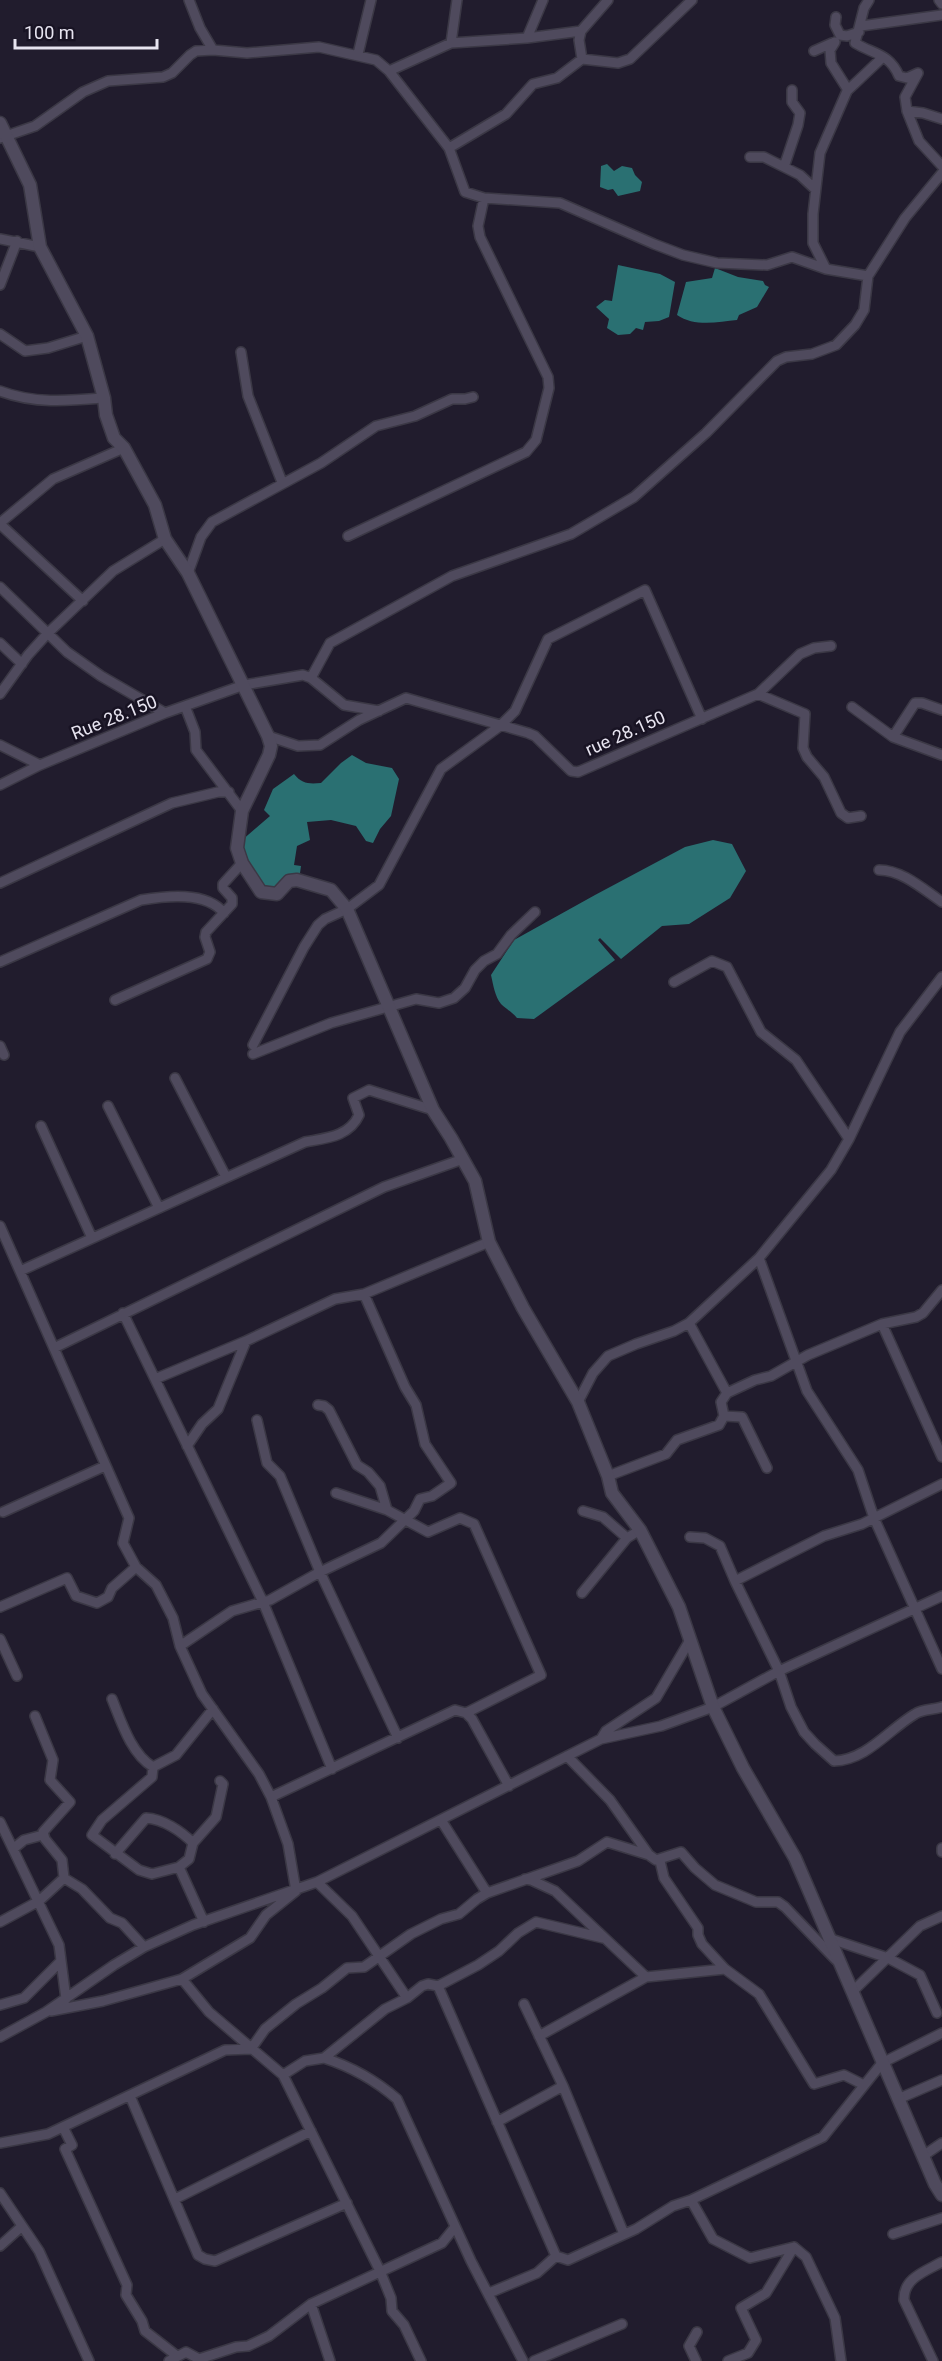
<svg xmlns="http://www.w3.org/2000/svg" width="942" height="2361" font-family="Roboto,sans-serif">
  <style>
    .water { fill: #2a7072 }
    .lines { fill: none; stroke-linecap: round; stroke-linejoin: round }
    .minor-casing { stroke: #3b3845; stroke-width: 12 }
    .tertiary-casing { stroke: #3b3845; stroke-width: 15 }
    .minor { stroke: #4f4a5d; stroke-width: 9 }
    .tertiary { stroke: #4f4a5d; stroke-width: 12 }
    .labels { text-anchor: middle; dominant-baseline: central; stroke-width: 5; stroke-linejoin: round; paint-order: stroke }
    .street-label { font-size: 18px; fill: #e7e4f0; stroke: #181323 }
  </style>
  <rect width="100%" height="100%" fill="#211c2d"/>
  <path class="water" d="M607 164 614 171 622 166 632 168 635 175 642 182 640 191 618 196 613 189 608 190 600 187 601 166Z
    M618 265 660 274 675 282 669 317 659 321 645 322 643 330 636 328 630 334 618 335 607 328 609 319 596 307 605 300 612 301Z
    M715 268 738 277 763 281 765 285 769 287 757 307 739 315 737 320C718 322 694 327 677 315L686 282 712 278Z
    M352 755 366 763 392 768 399 779 391 816 380 829 373 843 366 841 356 826 331 820 307 822 310 840 297 846 294 865 301 866 300 873 283 879 277 887 258 885 241 841 270 816 264 810 273 789 294 774C302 784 309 784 321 783L341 763Z
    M713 840 732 844 746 871 730 898 689 924 662 926 621 959 600 938 598 940 615 960 534 1019 517 1018C512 1012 506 1009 501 1004 495 997 493 984 491 975L514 940 595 895 685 847Z"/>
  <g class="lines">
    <g class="minor-casing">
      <path id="minor" d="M189 0 200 28 213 50
        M869 0 864 8 855 43C873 54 889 53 899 76L907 78 918 73 905 97 907 111 923 113 942 119
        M939 0 942 4
        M836 17 835 25 840 35 847 36 859 32
        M861 26 942 15
        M527 38 543 0
        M835 42 830 50 831 63 848 90
        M451 43 457 0
        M814 51 832 43
        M358 54 371 0
        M582 59 618 63 630 59 692 0
        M389 71 451 43 527 38 581 31
        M792 90V102L800 113 798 125 784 167 800 175 815 189
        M907 111 919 141 942 166
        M0 138 35 126 83 92 108 81 163 77 172 73 190 55 196 51 213 50 247 53 319 47 376 60 389 71 449 148 465 192 484 198 560 203 654 244 683 255 717 263 767 265 792 257 826 269 868 276
        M449 148 506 114 533 84 557 78 582 59 579 40 581 31 608 0
        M750 157H764L784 167
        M0 239 40 247
        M826 269 813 243V214L820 153 847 91 883 57
        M0 285 17 241
        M0 334 25 351 48 348 87 336
        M241 352 248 396 282 482
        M0 391C34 404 68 401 104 398
        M0 523 53 479 124 448
        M0 524 83 601
        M348 536 526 452 536 440 549 388 548 377 480 237 478 226 484 198
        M188 573 201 537 212 522 321 463 376 426 415 416 452 399H465L473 397
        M0 587 67 652 101 676 165 713
        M0 643 22 664
        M311 678 330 643 452 576 571 534 634 497 706 433 777 361 786 357 812 354 836 345 855 325 864 310 868 276 905 218 942 173
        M0 694 28 655 47 634 113 571 165 539
        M758 694 805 714 803 748 807 757 824 777 841 813 848 818 861 816
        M185 706 195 732 196 750 242 811
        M852 707 893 737 942 755
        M268 736 298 746 320 745 359 720 406 698 528 733 535 736 571 771 578 772 758 694 800 654 814 648 831 646
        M893 737 915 703H922L942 710
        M0 745 40 765
        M0 785 40 765 165 713 244 685 303 675 311 678 344 705 379 711
        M879 870C902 870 923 889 942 902
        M0 883 172 803 218 792H229
        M0 962 141 900C166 896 206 891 224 913
        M674 982 712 961 727 967 761 1032 796 1060 849 1139
        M115 1000 207 959 210 952 205 937 206 932 232 904V898L223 888V884L242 863
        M253 1045 304 947 318 925 325 919 347 909 379 885 441 769 500 726 515 711 548 639 645 590 702 719
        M0 1046 4 1055
        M253 1054 331 1023 416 999 439 1003 454 998 465 988 475 970 484 961 497 954 511 935 535 912
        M175 1078 226 1177
        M108 1106 159 1208
        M41 1126 92 1238
        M0 1226 129 1518 123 1543 136 1567 156 1585 173 1618 180 1646 202 1694 259 1774 271 1797 288 1844 296 1891 266 1915 250 1938 182 1979 103 2001 51 2011
        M759 1258 807 1391 858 1470 874 1518 942 1669
        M20 1271 305 1142C326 1138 349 1137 359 1115L353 1098 369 1090 433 1110
        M123 1313 263 1602 332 1769
        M689 1323 727 1393
        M882 1324 942 1457
        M54 1348 384 1187 463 1159
        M155 1379 246 1341 335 1299 364 1294 489 1242
        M578 1402 593 1373 608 1356 636 1344 674 1331 689 1323 759 1258 831 1170 849 1139 900 1032 942 977
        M318 1405 324 1406 329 1410 357 1465 368 1472 380 1486 387 1510 428 1532 460 1518 474 1524 541 1675 466 1713
        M724 1416 742 1417 767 1468
        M257 1420 267 1463 280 1476 320 1572 398 1738
        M187 1446 202 1424 218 1409 246 1341
        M608 1476 666 1454 677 1440 719 1425 724 1416 721 1402 727 1393 755 1380 771 1376 808 1355 882 1324 916 1317 923 1313 942 1290
        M336 1493 387 1510
        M583 1511 603 1517 627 1538
        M3 1512 105 1466
        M690 1537 705 1538 720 1546 735 1581 779 1671 791 1707 804 1732 815 1744 834 1761C867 1760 888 1730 915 1714 923 1709 933 1710 942 1707
        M735 1581 824 1536 862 1524 942 1484
        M582 1593 627 1538 640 1530
        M0 1607 67 1578 76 1596 97 1603 108 1597 112 1588 136 1567
        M0 1639 17 1676
        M180 1646 232 1611 270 1600 320 1572 381 1543 414 1511 420 1499 432 1496 451 1483 425 1444 416 1405 405 1387 364 1294
        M112 1699C121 1721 131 1754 153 1767L176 1755 213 1709
        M601 1739 606 1731 656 1698 690 1640
        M567 1756 610 1800 649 1855 656 1860 681 1852 695 1868 715 1885 756 1902H778L785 1907 836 1960
        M153 1767 152 1777 102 1820 92 1835 139 1870 152 1874 179 1867 204 1922
        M271 1797 455 1710 466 1713 472 1719 509 1786
        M441 1820 487 1893
        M0 1822 13 1849 24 1840 43 1835
        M193 1843 216 1817 223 1784 220 1781
        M942 1848V1852
        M13 1849 59 1945 66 1999
        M115 1854 146 1818C163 1819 181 1831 193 1843L189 1859 179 1867
        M660 1861 664 1878 698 1928V1935L702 1944 725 1969 759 1994 814 2084 844 2075 864 2085
        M64 1878 82 1889 110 1918 122 1923 144 1947
        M525 1879 531 1880 555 1891 646 1977 725 1969
        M317 1882 352 1916 407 1998
        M0 1922 39 1901 64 1878 62 1860 45 1839 43 1832 70 1802 50 1780 53 1760 35 1716
        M828 1938 888 1958 920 1975 937 2013
        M182 1979 209 2012 283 2075 380 2271 391 2298 392 2311 404 2325 421 2361
        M438 1986 556 2256 568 2260 636 2229 673 2206 691 2200 823 2137 882 2063 942 2033
        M852 1992 920 1926 942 1916
        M524 2004 563 2086 624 2234
        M0 2005 24 1998 61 1961
        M539 2036 646 1977
        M0 2037 46 2012 114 1965 144 1947 193 1925 317 1882 601 1739 661 1726 713 1707 779 1671 942 1596
        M324 2058C352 2067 374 2079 397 2099L471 2261 523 2361
        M283 2075 305 2061 324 2058 385 2009 407 1998 422 1986 428 1984 438 1986 478 1965 499 1951 518 1933 536 1922 603 1938
        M130 2096 198 2255 205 2259 215 2261 347 2203
        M898 2099 942 2080
        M497 2122 563 2086
        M63 2127 72 2145 65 2149 127 2285 126 2295 142 2321 145 2331 177 2356
        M0 2143 48 2134 225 2050 251 2049 265 2029 296 2004 322 1988 347 1968 364 1967 411 1934 441 1919 459 1914 477 1899 487 1893 578 1861 607 1842 649 1855
        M923 2156 942 2143
        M0 2193 39 2251 89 2361
        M175 2199 311 2131
        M691 2200 713 2239 750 2258 794 2247 806 2257 835 2318 841 2361
        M893 2234 942 2218
        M0 2246 21 2227
        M489 2293 537 2273 556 2256
        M311 2304 330 2361
        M169 2361 186 2352 199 2359 236 2347 248 2346 269 2336 311 2304 442 2243 455 2227
        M534 2361 622 2324
        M696 2361 689 2346 697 2332
        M728 2361 748 2353 756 2340 741 2308 766 2293 794 2247
        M933 2361 904 2300C903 2278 926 2271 942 2262"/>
    </g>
    <g class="tertiary-casing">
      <path id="tertiary" d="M0 123 30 185 40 247 87 336 104 398 106 415 114 438 124 448 155 505 165 539 188 573 268 736 271 746 269 755 242 811 237 848 242 863 261 892 277 894 289 881 297 880 331 890 347 909 433 1110 451 1138 475 1181 489 1242 523 1308 578 1402 608 1476 612 1493 640 1530 679 1607 713 1707 743 1768 795 1858 935 2184 942 2195"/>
    </g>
    <use href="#minor" class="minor"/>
    <use href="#tertiary" class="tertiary"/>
  </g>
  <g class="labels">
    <g class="street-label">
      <text transform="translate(114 717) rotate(-22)">Rue 28.150</text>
      <text transform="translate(625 733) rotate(-24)">rue 28.150</text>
    </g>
  </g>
  <path d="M15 39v9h142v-9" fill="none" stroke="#e7e4f0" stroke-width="3"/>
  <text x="24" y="39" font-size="18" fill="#e7e4f0" stroke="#181323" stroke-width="4.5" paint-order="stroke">100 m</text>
</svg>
